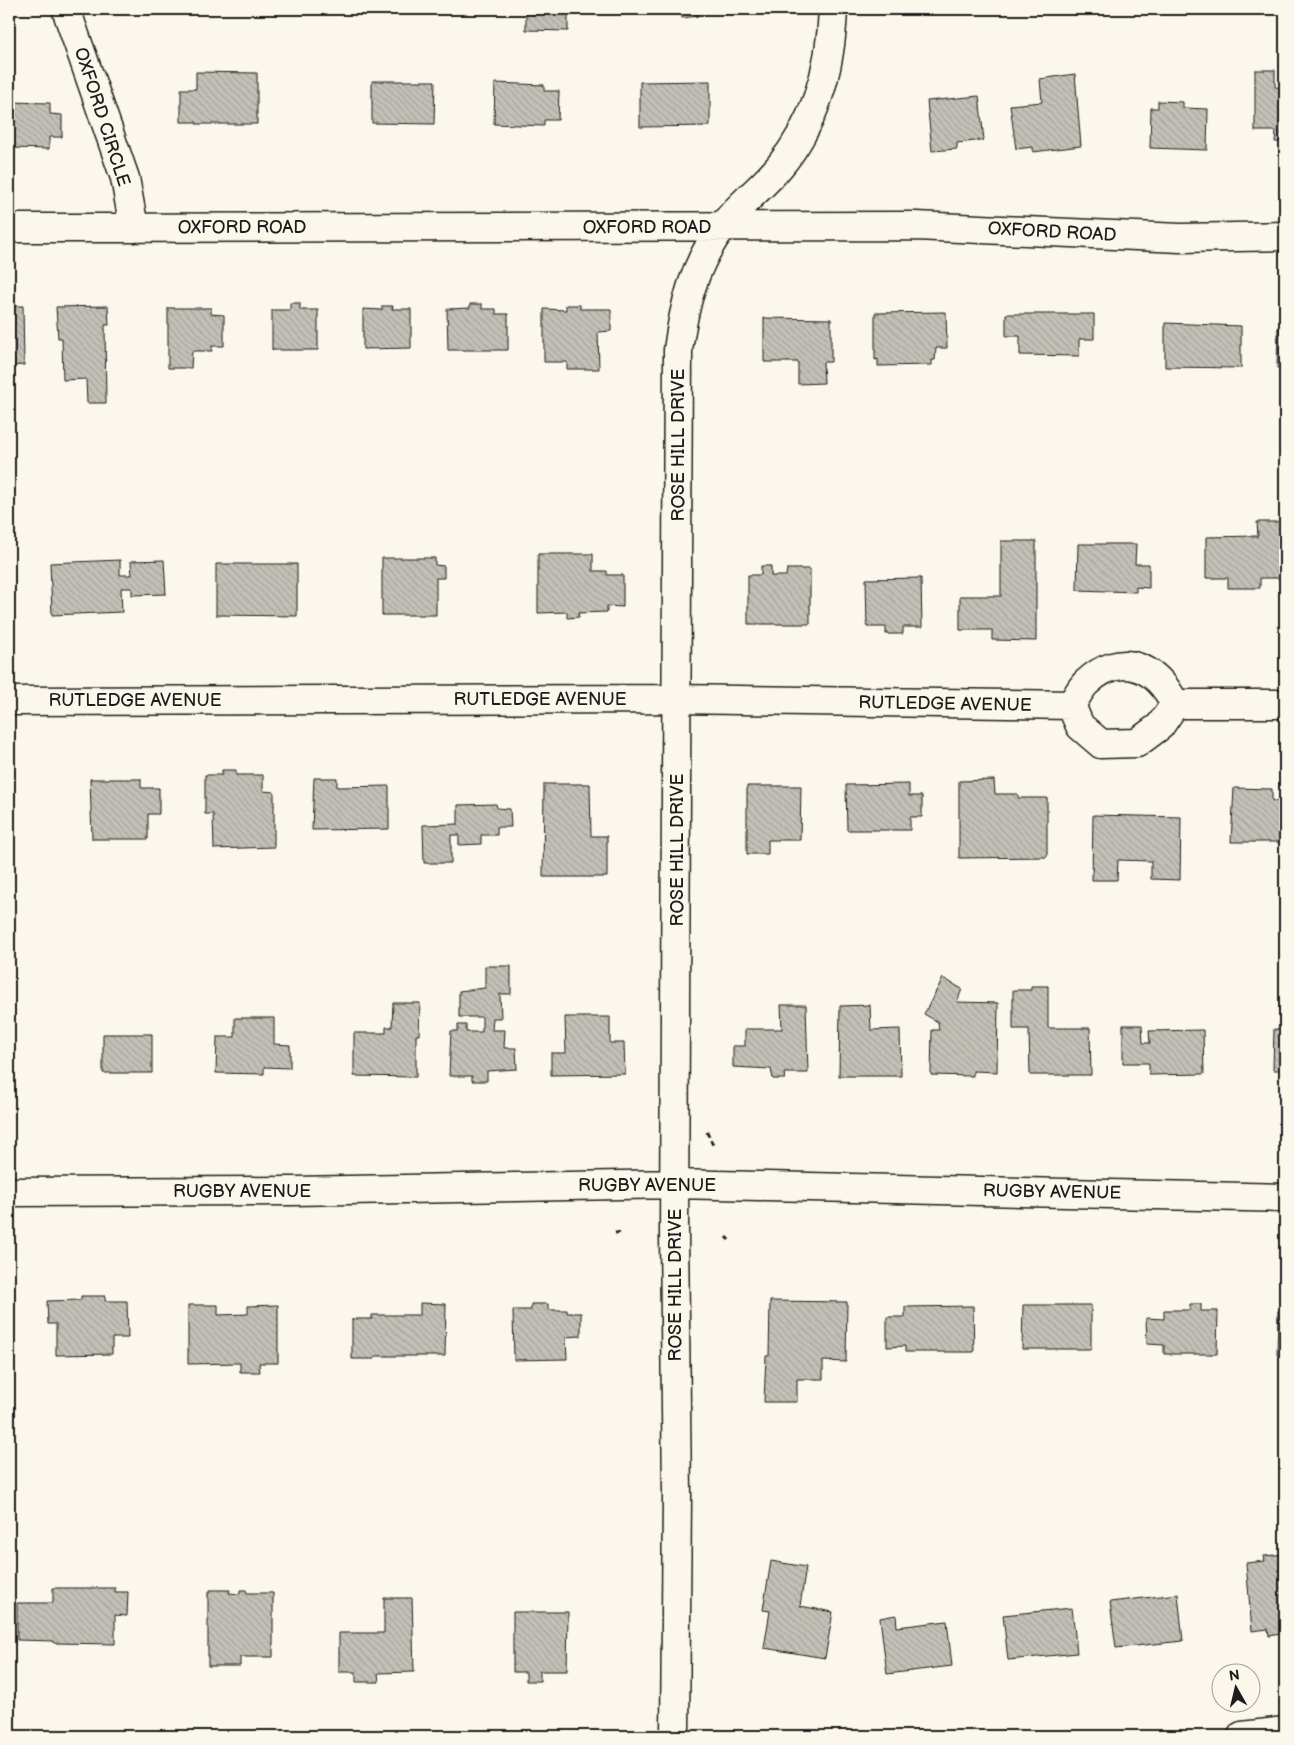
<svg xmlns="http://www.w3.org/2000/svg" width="1294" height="1745" font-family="'Balsamiq Sans',sans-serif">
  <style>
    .building { fill: url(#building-back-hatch); stroke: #1c1c1c }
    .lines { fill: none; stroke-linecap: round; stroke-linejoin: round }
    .minor-casing { stroke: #1c1c1c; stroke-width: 31 }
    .path { stroke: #1c1c1c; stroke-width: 3; stroke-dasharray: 5 4; stroke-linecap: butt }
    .minor { stroke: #fbf7ec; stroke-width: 28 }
    .labels { text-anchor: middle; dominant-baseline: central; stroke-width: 5; stroke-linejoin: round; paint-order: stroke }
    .street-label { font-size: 18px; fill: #1c1c1c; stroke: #fbf7ec }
  </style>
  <defs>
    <pattern id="building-back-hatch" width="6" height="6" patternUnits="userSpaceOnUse" patternTransform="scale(1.25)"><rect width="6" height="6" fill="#c3c0b8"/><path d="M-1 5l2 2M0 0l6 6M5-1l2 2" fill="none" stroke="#a7a49e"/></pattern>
  </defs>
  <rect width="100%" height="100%" fill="#fbf7ec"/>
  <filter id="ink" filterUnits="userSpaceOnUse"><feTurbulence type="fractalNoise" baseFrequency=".02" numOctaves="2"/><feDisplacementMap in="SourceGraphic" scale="10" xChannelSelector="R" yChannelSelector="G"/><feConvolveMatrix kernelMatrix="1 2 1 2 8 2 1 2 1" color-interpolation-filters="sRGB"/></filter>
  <g filter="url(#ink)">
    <path class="building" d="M526 9H568V31L526 30Z
      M681 9H697L698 16 682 18Z
      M1255 70H1275V87L1285 88V142H1275L1276 131H1255Z
      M196 72 257 73V124H196V122H181V89H196Z
      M1075 74 1081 146 1033 152V147L1016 149 1010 105 1042 102 1040 79Z
      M372 81H435L434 124 372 123Z
      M710 81V126L640 127V82Z
      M495 83 544 85V91H559L558 120H544V126L494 124Z
      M979 96 984 140 957 143V149L932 151 927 101Z
      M1158 101 1183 102V108L1208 109 1207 150 1150 148 1151 108H1158Z
      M9 102 50 103V114L62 115V137H49V149L9 148Z
      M290 303H300V310H318V350H272V310H290Z
      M470 304H482V309H496V314H508V350H448L447 309 470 308Z
      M566 305H580V309H611V331L598 332 599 369H567V362H544V309L566 310Z
      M9 306H23L24 365 9 366Z
      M108 306 109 325H105L106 403H87L86 379 63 380 62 338H58L56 307Z
      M382 306H393L392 309H411V348L363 349V309L382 310Z
      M168 308H211V314L224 315V346H212V351H192L191 368H168Z
      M946 312 947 348H936L935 360H932V365L878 366V359L875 360V313Z
      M1006 314H1094V339H1079V356L1020 355V336H1006Z
      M764 318 831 319V362H823L824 383 798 384V362H764Z
      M1165 323 1241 326V368L1165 367Z
      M1278 328H1285V369L1277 368Z
      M1257 522H1281L1282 578H1260V588H1228V578H1206V537L1258 536Z
      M1001 541H1036V641L992 640V630H960V596H1001Z
      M1078 544H1136L1135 564H1149V588L1136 587V592L1077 590Z
      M538 554H593V571H607V575H623V607L607 606V612L578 613 579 617 567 618V612L538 613Z
      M382 558H435V565L444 566V578H436V615H382Z
      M120 560V575H132L131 561 164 560 166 594 132 595V588H121L122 612 52 615 50 563Z
      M216 564H297V616L216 615Z
      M761 566H771V576H786L787 569H810V624H748V575H761Z
      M921 578 922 627H903V634H886V627H867L866 579Z
      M222 770H236V775H263V791L274 792V847L214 849 213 814H205V775H222Z
      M9 777H11L10 825H9Z
      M314 778H337V787L389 786V829L312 830Z
      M90 779H141V788H159V814H148V839H92Z
      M994 780 995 794H1018V798H1047V857L959 858V781Z
      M544 784H590L591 836H607V877H543Z
      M909 784V796H922V817H910V830H847L846 785Z
      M747 786H801L800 840H768V854H747Z
      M1234 788 1272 789V801H1285V842H1231Z
      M496 804 497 808 510 809 511 827H497V835H481V844L459 845V835H451V863H424L423 825 458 824V805Z
      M1093 815 1181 817 1180 880 1151 879V861L1118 860 1117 880H1092Z
      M485 966H511V994H500L501 1018H493L492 1030H505L504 1048H516L517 1069 487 1071V1081H472V1076H449L451 1031H458V1025H466V1032H482V1017H459V991L485 988Z
      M9 974 10 1029H9Z
      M943 978 962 989 957 1002 998 1003 997 1072 973 1071V1076L931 1075 932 1030H939L938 1022 924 1014Z
      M1031 986H1048V1028H1090L1091 1075H1030L1029 1029H1013V990H1031Z
      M393 1003H420L419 1035H416V1077L354 1076V1033H386V1027H392Z
      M781 1005H806L808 1073H784L785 1079H773L771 1069 733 1067V1046H745V1029H782Z
      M870 1005 871 1030 900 1029 901 1076H839L840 1006Z
      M565 1017H610V1043H624L625 1074 551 1075V1053H566Z
      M235 1018H274V1044L290 1045V1068L264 1067V1074L216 1073 217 1037H235Z
      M1123 1025H1142L1143 1043H1150L1149 1031 1203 1030 1204 1074 1149 1075V1063H1123Z
      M1274 1029 1285 1030V1070H1273Z
      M103 1034H152V1073H103Z
      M81 1296H105V1301H127L128 1338H112V1354L56 1355V1324H48L47 1301 81 1300Z
      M770 1301 847 1302 846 1362 823 1361V1379H797V1402H764L766 1356H769Z
      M420 1303 446 1304 445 1356H375V1359H352V1319H372V1315H420Z
      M531 1304H548V1310H567V1313H581V1336L566 1337 567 1359 514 1360 513 1310H531Z
      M1190 1304H1201V1311H1218L1217 1354H1164V1345L1147 1344 1146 1318 1164 1319V1310H1190Z
      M188 1305H218V1315L248 1314V1306L278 1305V1363H259L260 1372H240V1363L188 1364Z
      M1023 1305H1091V1349H1022Z
      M973 1306 974 1352H905V1346L887 1347V1317H905V1307Z
      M1278 1311H1285V1355H1277Z
      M1285 1554V1627H1281V1634L1269 1636 1268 1629 1252 1631 1246 1563 1265 1561 1264 1556Z
      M771 1561 806 1567 800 1606 833 1612 825 1658 764 1648 770 1611 763 1610Z
      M53 1588H115V1592H128L127 1616 115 1615V1644L54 1643V1641L17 1640V1603H53Z
      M210 1590H230L229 1593 240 1594V1590H246L247 1593H273V1657H240V1666H208V1593H210Z
      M1178 1594 1183 1641 1116 1648 1110 1602Z
      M384 1598H412L414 1672 378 1673 379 1682H356V1672H339V1633H384Z
      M1072 1608 1077 1653 1008 1660 1003 1615Z
      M513 1612H568L567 1671H540V1681H526V1672H513Z
      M896 1615 897 1627 947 1621 952 1666 887 1674 880 1618Z"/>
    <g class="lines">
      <g class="minor-casing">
        <path id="minor" d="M66 9 125 178 134 228
          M9 228 916 226 1180 238 1285 236
          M9 701 677 699 1071 705
          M1175 704H1285
          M1071 705 1080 726 1101 744 1137 743 1160 726 1175 704
          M1071 705C1076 698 1080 689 1086 683 1121 650 1156 666 1175 704
          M9 1192 293 1191 675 1184 1285 1198
          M675 1736 677 1495 674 1234 678 350C684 305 694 265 722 227 738 205 762 188 779 167 817 122 831 66 833 9
          M1242 1736 1285 1731"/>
      </g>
      <path class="path" d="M707 1132 713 1145
        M615 1233 623 1232
        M726 1237 729 1240"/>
      <use href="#minor" class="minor"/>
    </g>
  </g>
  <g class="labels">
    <g class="street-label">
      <text transform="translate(102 117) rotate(72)">OXFORD CIRCLE</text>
      <text x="242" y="227">OXFORD ROAD</text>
      <text x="647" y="227">OXFORD ROAD</text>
      <text transform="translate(1052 232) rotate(3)">OXFORD ROAD</text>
      <text transform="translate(678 445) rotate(-90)">ROSE HILL DRIVE</text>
      <text x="540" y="699">RUTLEDGE AVENUE</text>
      <text x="135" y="700">RUTLEDGE AVENUE</text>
      <text transform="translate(945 704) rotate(1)">RUTLEDGE AVENUE</text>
      <text transform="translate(677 850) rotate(-90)">ROSE HILL DRIVE</text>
      <text x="647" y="1185">RUGBY AVENUE</text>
      <text x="242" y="1191">RUGBY AVENUE</text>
      <text transform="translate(1052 1192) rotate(1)">RUGBY AVENUE</text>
      <text transform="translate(675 1285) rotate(-90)">ROSE HILL DRIVE</text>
    </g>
  </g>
  <rect width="1294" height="1745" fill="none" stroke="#fbf7ec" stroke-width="30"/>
  <rect x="15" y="15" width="1264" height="1715" fill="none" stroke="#1c1c1c" stroke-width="2" filter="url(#ink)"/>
  <g transform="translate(1236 1688) rotate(352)"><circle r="24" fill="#fbf7ec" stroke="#a29f99"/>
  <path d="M0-4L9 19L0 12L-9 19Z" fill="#1c1c1c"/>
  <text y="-8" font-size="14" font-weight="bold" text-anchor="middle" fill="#1c1c1c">N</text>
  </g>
</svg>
